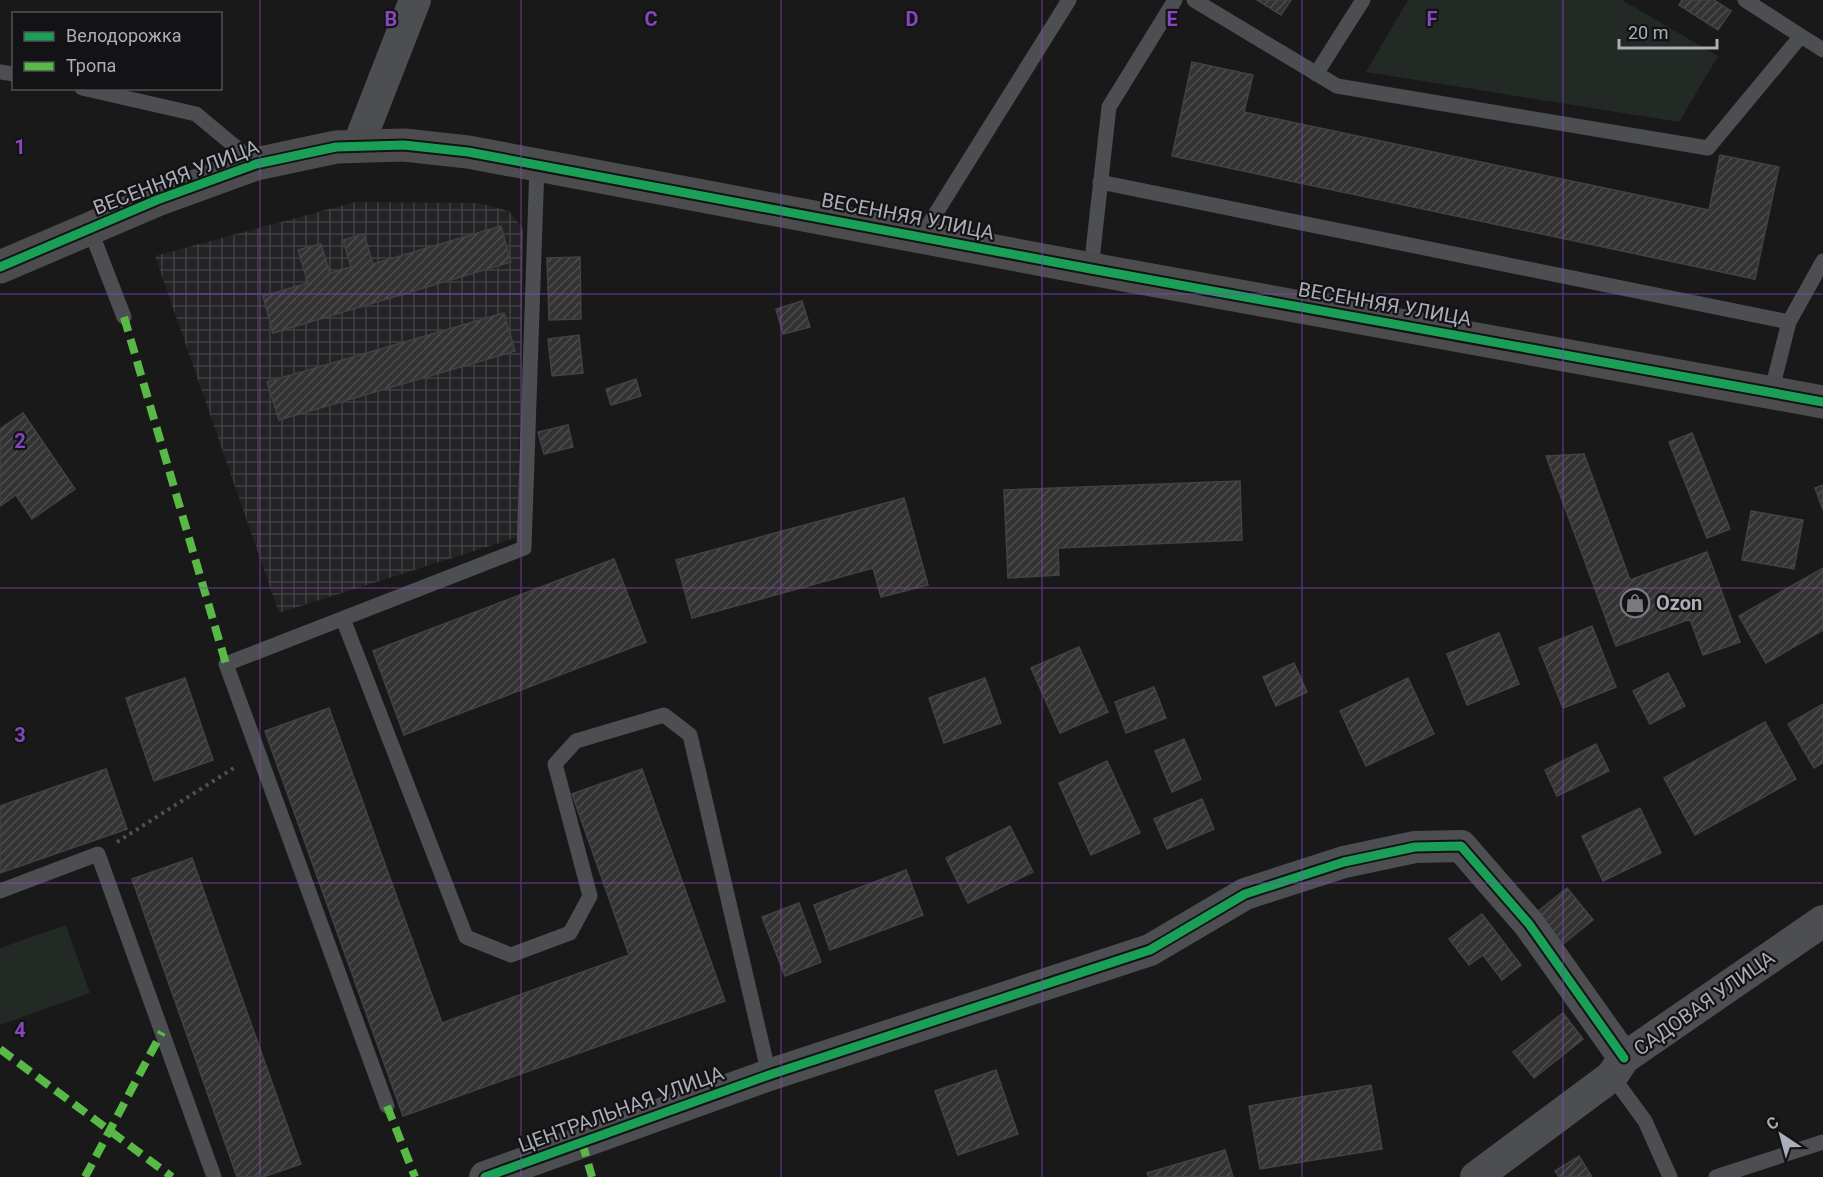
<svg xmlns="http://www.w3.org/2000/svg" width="1823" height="1177" font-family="Roboto,sans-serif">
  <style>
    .industrial { fill: url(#industrial-grid) }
    .park { fill: #232924 }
    .building { fill: url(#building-hatch); stroke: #414245; stroke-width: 1.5 }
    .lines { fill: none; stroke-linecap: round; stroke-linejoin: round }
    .path { stroke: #4f5052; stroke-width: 4; stroke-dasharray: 3 4.5; stroke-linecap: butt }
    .lane { stroke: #4d4e51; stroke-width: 15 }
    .street { stroke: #4d4e51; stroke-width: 32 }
    .secondary { stroke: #4c4c4f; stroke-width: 33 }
    .quiet { stroke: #58b947; stroke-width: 8; stroke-dasharray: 15 8; stroke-linecap: butt }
    .cycleway-casing { stroke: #131315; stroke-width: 13 }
    .cycleway { stroke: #1a9f57; stroke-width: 9 }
    .grid { fill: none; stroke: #8546be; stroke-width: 1.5; stroke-opacity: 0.55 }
    .labels { text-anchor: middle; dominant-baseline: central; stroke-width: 4.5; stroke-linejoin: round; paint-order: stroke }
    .street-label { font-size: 20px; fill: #abaeb8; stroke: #131315 }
    .poi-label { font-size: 20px; font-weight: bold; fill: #abaeb8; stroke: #131315; text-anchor: start }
    .grid-label { font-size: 20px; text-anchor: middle; font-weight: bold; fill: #8546be; stroke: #131315; stroke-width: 4.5; stroke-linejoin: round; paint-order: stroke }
  </style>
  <defs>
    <pattern id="industrial-grid" width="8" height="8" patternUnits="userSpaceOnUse" patternTransform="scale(1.5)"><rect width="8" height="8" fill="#232325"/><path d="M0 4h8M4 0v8" fill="none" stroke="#404043"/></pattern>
    <pattern id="building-hatch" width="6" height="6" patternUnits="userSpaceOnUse" patternTransform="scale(1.5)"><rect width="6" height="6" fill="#333334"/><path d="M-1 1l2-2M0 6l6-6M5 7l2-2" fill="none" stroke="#4e4e4f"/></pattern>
  </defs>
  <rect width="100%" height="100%" fill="#191919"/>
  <path class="industrial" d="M355 202 478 203 509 211 523 229 518 537 279 613 155 256Z"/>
  <path class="park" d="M1408 0H1622L1718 56 1679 122 1366 72Z
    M66 925 90 993 0 1025V948Z"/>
  <path class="building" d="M1257 0H1291L1281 15Z
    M1682 0H1714L1731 11 1718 30 1679 5Z
    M1192 62 1253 75 1244 112 1709 210 1720 155 1779 167 1755 279 1172 156Z
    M501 226 511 262 273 333 263 296 308 283 298 250 321 244 330 273 351 267 343 240 364 234 373 264Z
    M580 257 581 319 549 320 547 258Z
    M802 301 810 327 783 334 776 309Z
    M504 313 515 351 279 420 267 382Z
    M579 335 583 373 552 376 548 339Z
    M636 379 641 396 611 405 606 389Z
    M23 413 75 489 32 519 16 495 0 506V429Z
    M568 425 573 447 544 454 538 432Z
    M1692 433 1730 529 1707 538 1669 442Z
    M1584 454 1630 580 1707 552 1740 642 1703 655 1690 619 1616 646 1546 456Z
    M1240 481 1242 540 1058 548 1059 575 1008 578 1004 490Z
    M1823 485V510L1815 488Z
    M904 498 928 585 881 597 873 568 692 618 676 560Z
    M1751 511 1803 520 1794 569 1742 560Z
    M614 559 646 642 404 735 373 651Z
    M1823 568V630L1766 663 1739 616Z
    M1592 626 1616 687 1563 708 1539 648Z
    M1499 633 1519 684 1467 705 1447 654Z
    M1079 647 1108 712 1060 733 1031 668Z
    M1294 663 1307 692 1276 706 1263 677Z
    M1668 673 1685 706 1650 724 1633 691Z
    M185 678 213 760 154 781 126 698Z
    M985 678 1001 723 944 743 929 698Z
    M1408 678 1434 734 1366 766 1340 711Z
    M1154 687 1166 718 1126 733 1115 702Z
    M1823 704V763L1814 768 1788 724Z
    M329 708 442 1023 629 955 572 794 642 769 725 1001 403 1116 265 731Z
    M1765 722 1796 779 1695 835 1664 778Z
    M1184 739 1201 779 1172 792 1155 751Z
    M1596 744 1609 771 1557 796 1545 770Z
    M1107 761 1140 833 1091 855 1059 783Z
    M106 769 127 829 0 873V806Z
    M1202 799 1214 829 1167 849 1154 819Z
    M1640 808 1661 853 1603 881 1582 836Z
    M1010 826 1033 872 968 903 946 858Z
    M192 858 301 1164 263 1177H237L132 879Z
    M906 870 923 915 830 950 814 905Z
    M1567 888 1593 920 1563 944 1537 912Z
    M799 903 821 962 785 976 762 917Z
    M1482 914 1521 965 1502 980 1483 955 1469 965 1449 939Z
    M1563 1013 1583 1039 1534 1078 1513 1052Z
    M996 1070 1018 1134 958 1155 935 1091Z
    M1371 1085 1382 1149 1260 1169 1249 1106Z
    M1225 1150 1233 1177H1149L1147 1173Z
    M1579 1156 1592 1177H1559L1555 1171Z"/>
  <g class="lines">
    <path class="path" d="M117 842 237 766"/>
    <path class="lane" d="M1194 0 1337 86 1708 148 1801 36 1745 0
      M1801 36 1823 50
      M0 72 14 74
      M1316 74 1363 0
      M82 88 196 114 256 164
      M1100 182 1789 322
      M90 229 124 317
      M921 237 1069 0
      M1091 269 1109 107 1175 0
      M1771 393 1789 322 1823 261
      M343 619 466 937 511 955 570 933 590 896 555 764 576 741 664 715 690 735 769 1075
      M0 891 98 854 214 1177
      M1612 1076 1645 1121 1670 1177
      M387 1106 226 664 524 548 537 165
      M1716 1177 1823 1142"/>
    <path class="street" d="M358 146 415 0
      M485 1177 769 1075 1150 950 1245 894 1344 862 1415 847 1461 846 1529 924 1624 1058
      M1476 1177 1612 1076 1624 1058 1823 921"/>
    <path class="secondary" d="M0 267 157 200 256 164 336 147 404 145 468 152 1091 269 1823 402"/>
    <path class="quiet" d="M124 317 226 664
      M0 1049 172 1177
      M387 1106 415 1177
      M582 1142 592 1177
      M85 1177 162 1032"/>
    <g class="cycleway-casing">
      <path id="cycleway" d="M0 267 157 200 256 164 336 147 404 145 468 152 1091 269 1823 402
        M485 1177 769 1075 1150 950 1245 894 1344 862 1415 847 1461 846 1529 924 1624 1058"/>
    </g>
    <use href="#cycleway" class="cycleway"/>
  </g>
  <path class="grid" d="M260 0V1177M521 0V1177M781 0V1177M1042 0V1177M1302 0V1177M1563 0V1177M0 294H1823M0 588H1823M0 883H1823"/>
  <defs>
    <g id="shop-ring" transform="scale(1.5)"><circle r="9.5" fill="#131315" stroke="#787a80" stroke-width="1.5"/><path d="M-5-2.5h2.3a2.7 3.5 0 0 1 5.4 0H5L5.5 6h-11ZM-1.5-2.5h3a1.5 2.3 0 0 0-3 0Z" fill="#787a80"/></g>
  </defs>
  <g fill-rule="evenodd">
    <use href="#shop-ring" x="1635" y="603"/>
  </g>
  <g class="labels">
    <g class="street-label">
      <text transform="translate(176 177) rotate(-21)">ВЕСЕННЯЯ УЛИЦА</text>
      <text transform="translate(908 216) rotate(11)">ВЕСЕННЯЯ УЛИЦА</text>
      <text transform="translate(1385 304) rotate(10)">ВЕСЕННЯЯ УЛИЦА</text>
      <text transform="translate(1704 1003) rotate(-35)">САДОВАЯ УЛИЦА</text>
      <text transform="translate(621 1109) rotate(-20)">ЦЕНТРАЛЬНАЯ УЛИЦА</text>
    </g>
    <g class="poi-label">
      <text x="1656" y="603">Ozon</text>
    </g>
  </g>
  <g class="grid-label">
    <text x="391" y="26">B</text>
    <text x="651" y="26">C</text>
    <text x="912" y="26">D</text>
    <text x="1172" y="26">E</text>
    <text x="1432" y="26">F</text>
    <text x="20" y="154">1</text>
    <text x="20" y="448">2</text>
    <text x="20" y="742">3</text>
    <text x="20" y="1037">4</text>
  </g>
  <rect x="12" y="12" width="210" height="78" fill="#131315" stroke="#505156" stroke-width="1.5"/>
  <rect x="24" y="32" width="30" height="9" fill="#1a9f57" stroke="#505156" stroke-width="1.5"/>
  <text x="66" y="42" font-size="18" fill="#abaeb8">Велодорожка</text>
  <rect x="24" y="62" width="30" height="9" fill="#58b947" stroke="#505156" stroke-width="1.5"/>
  <text x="66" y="72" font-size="18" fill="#abaeb8">Тропа</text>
  <g transform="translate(1781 1135) rotate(324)" stroke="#131315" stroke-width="4.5" paint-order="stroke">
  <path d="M0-4.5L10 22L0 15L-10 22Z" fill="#abaeb8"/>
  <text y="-9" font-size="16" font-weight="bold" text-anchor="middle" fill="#abaeb8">С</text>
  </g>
  <path d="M1619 39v9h98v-9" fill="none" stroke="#abaeb8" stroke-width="3"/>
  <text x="1628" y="39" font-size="18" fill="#abaeb8" stroke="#131315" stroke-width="4.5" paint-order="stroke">20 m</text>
</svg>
